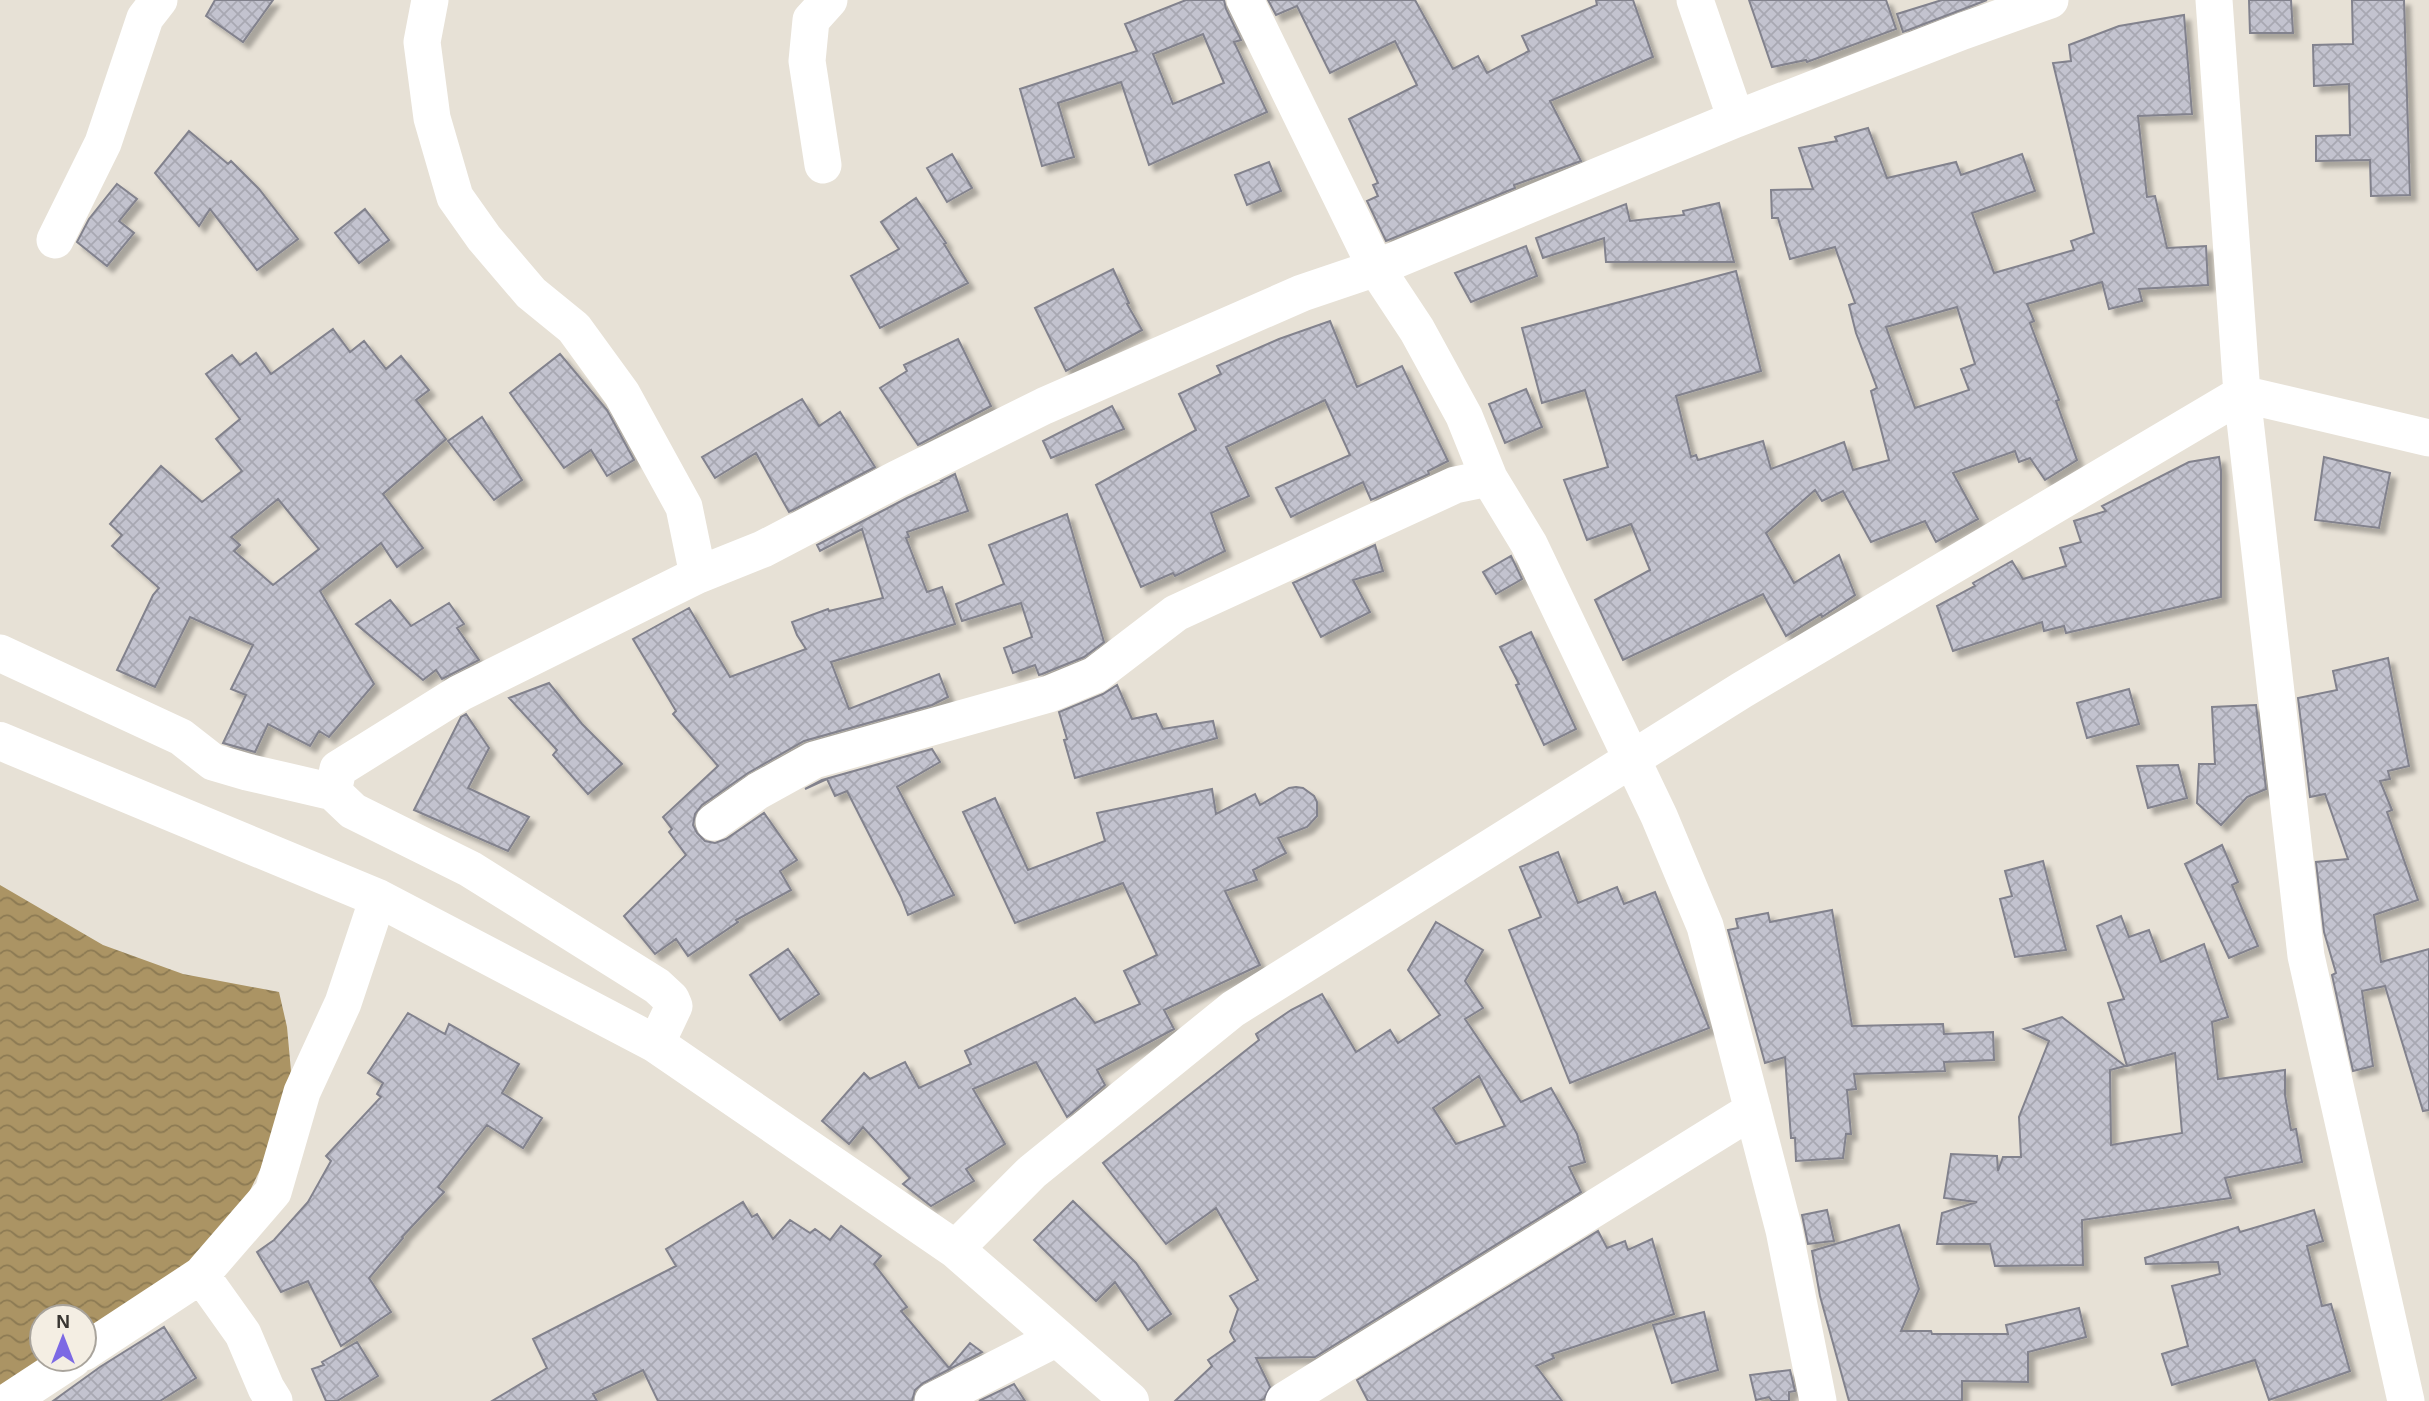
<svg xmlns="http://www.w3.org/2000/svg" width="2429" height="1401" font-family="Arial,sans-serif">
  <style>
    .water { fill: url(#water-waves) }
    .building { fill: url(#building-cross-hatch); stroke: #82828d; stroke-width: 2; fill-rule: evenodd; filter: url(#shadow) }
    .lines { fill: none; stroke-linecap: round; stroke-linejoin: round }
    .minor { stroke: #fff; stroke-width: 37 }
    .secondary { stroke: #fff; stroke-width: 38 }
  </style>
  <defs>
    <pattern id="water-waves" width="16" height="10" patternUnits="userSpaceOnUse" patternTransform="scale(1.75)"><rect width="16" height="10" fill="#ab9464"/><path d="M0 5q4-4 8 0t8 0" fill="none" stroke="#8c7a53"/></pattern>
    <pattern id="building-cross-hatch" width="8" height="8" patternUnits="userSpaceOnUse" patternTransform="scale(1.75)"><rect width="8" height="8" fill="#c3c3cf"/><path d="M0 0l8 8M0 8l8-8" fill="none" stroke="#a8a8b2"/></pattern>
    <filter id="shadow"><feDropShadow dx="6" dy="6" stdDeviation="2" flood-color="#0004"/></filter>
  </defs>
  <rect width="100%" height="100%" fill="#e7e1d6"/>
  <path class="water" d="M0 885 103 945 183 974 279 992 287 1027 291 1071 276 1129 261 1168 226 1239 84 1340V1317H42V1359L0 1392Z"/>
  <path class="building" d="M215 0H273L243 42 206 16Z
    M1186 0H1224L1226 9 1241 40 1234 42 1267 112 1149 165 1121 82 1058 103 1074 157 1042 166 1020 89 1137 51 1125 24ZM1203 34 1224 83 1173 104 1153 54Z
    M1268 0H1415L1453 69 1478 56 1487 73 1529 51 1522 36 1597 5 1596 0H1633L1653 57 1550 101 1581 161 1514 185 1515 188 1386 241 1367 201 1378 196 1373 185 1378 183 1349 119 1417 85 1395 41 1330 73 1297 6 1276 15Z
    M1749 0H1886L1896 29 1807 62 1806 60 1772 67Z
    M1942 0H1987L1903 32 1897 14Z
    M2249 0H2291L2293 33H2250Z
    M2352 0H2404L2410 195 2371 196 2370 160 2316 161V136L2350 135 2349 84 2314 86 2313 45 2353 44Z
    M2184 15 2192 114 2138 116 2147 197 2155 196 2167 248 2206 246 2208 285 2139 289 2142 301 2109 309 2102 282 2027 304 2034 321 2030 323 2059 400 2056 401 2077 460 2045 480 2030 458 2019 462 2015 451 1953 473 1978 519 1936 542 1925 521 1871 542 1843 491 1822 501 1815 490 1766 533 1794 583 1839 555 1855 595 1822 617 1821 614 1786 636 1763 594 1623 660 1595 600 1650 570 1631 524 1587 540 1564 480 1608 467 1585 390 1542 403 1522 328 1736 271 1761 371 1676 396 1691 457 1696 455 1698 460 1763 441 1771 469 1844 442 1853 470 1889 460 1871 391 1877 388 1856 333 1849 305 1855 303 1835 247 1790 259 1778 218H1772L1771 190 1813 189 1799 148 1837 141 1835 137 1868 128 1887 178 1956 162 1961 175 2022 154 2035 191 1972 213 1994 273 2074 250 2071 241 2094 233 2053 63 2071 61 2069 45 2119 26ZM1957 307 1975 364 1961 369 1969 390 1915 408 1886 327Z
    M189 131 228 164 231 161 259 189 298 239 257 270 210 209 199 226 155 173Z
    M952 154 972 188 947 202 927 168Z
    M1269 162 1281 191 1247 205 1235 175Z
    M117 184 137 199 119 221 134 233 107 266 77 242 89 219Z
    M916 198 946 243 944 244 968 283 880 328 851 276 899 249 881 222Z
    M1719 203 1734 262H1606L1604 238 1543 258 1536 238 1626 204 1630 221 1684 215 1683 211Z
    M365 209 389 240 359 263 335 233Z
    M1526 246 1537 276 1471 302 1455 273Z
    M1113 269 1129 303 1127 304 1142 330 1066 371 1035 308Z
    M1330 321 1357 387 1402 366 1448 461 1428 471 1429 474 1371 500 1363 482 1291 517 1276 488 1350 455 1325 400 1226 447 1249 496 1211 513 1225 551 1175 576 1173 573 1141 587 1096 485 1196 430 1179 394 1221 374 1217 366 1279 339Z
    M333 329 350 352 364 341 386 369 401 356 429 390 416 400 446 439 383 494 423 548 397 567 381 543 320 591 374 684 329 737 319 731 310 746 268 724 255 752 223 743 246 695 231 689 253 645 190 617 155 687 117 670 153 595 159 588 112 546 122 535 110 524 161 466 202 502 242 471 216 439 240 419 206 374 232 355 240 365 256 353 271 374ZM278 499 319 549 273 585 234 551 240 545 231 537Z
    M958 339 991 406 918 445 880 388 907 371 904 365Z
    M560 354 607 410 634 460 607 476 591 450 564 468 510 393Z
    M1526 389 1542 427 1505 443 1489 404Z
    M802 399 819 426 840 412 875 467 789 512 756 453 715 478 702 457Z
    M1112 406 1124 429 1051 458 1043 441Z
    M482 417 522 480 494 500 448 441Z
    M2219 457 2221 470V597L2066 633 2064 626 2044 631 2042 622 1953 651 1937 606 1975 586 1973 583 2012 561 2023 579 2066 566 2060 548 2081 542 2074 521 2106 511 2102 506 2189 462Z
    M2324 457 2390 473 2379 528 2315 520Z
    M955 474 968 511 907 532 909 537 906 538 927 592 942 587 955 624 831 662 849 709 939 674 948 697 932 705 804 741 748 773 702 805 695 814 693 825 697 833 705 841 715 843 726 839 764 813 797 860 780 871 791 890 736 920 738 922 688 956 676 939 655 954 624 916 686 855 669 832 672 829 663 817 718 766 673 714 676 711 633 639 689 608 730 677 806 649 797 635 792 622 828 609 829 611 883 598 862 529 820 551 817 545 907 498 942 482 941 481Z
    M1067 514 1104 642 1084 657 1042 674 1039 675 1035 665 1013 673 1004 648 1032 637 1021 603 962 621 956 604 1004 584 989 545Z
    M1375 545 1383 571 1353 580 1370 612 1321 637 1293 583Z
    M1511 556 1522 579 1496 594 1483 572Z
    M390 600 411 626 449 603 464 624 457 628 479 660 442 679 436 670 423 680 356 624Z
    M1531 632 1576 729 1544 745 1516 685 1519 684 1500 647Z
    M2388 658 2409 766 2388 771 2390 779 2380 781 2392 810 2387 812 2418 900 2374 915 2381 962 2429 949V1110L2423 1111 2385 986 2362 991 2373 1066 2353 1071 2332 975 2336 973 2324 932 2316 862 2348 859 2325 794 2310 797 2298 698 2337 690 2333 671Z
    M549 683 582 724 622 764 588 794 553 755 557 750 509 698Z
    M1117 685 1132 719 1156 714 1163 729 1213 721 1217 738 1075 778 1064 740 1067 739 1059 712 1103 694Z
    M2129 689 2139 724 2087 738 2077 703Z
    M2256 705 2266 789 2247 797 2221 825 2197 803 2199 764H2215L2212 707Z
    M466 714 489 748 468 788 529 817 508 851 414 810 461 717Z
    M932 749 940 762 897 787 954 895 908 915 901 897 847 791 835 796 827 779 805 789 822 780Z
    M2178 765 2187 798 2148 808 2137 766Z
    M1296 787 1303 788 1314 796 1317 802V816L1307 827 1278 838 1286 853 1253 870 1257 880 1225 891 1260 965 1164 1010 1174 1029 1097 1070 1105 1085 1067 1117 1036 1062 973 1089 1005 1144 966 1169 974 1181 931 1206 903 1184 910 1178 863 1127 849 1144 822 1121 864 1073 870 1079 905 1062 919 1088 971 1064 965 1051 1075 998 1095 1023 1140 1004 1124 971 1157 955 1123 883 1015 923 963 812 995 798 1028 870 1105 841 1097 813 1212 789 1216 814 1255 794 1260 805 1289 788Z
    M2222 845 2238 882 2232 885 2258 946 2229 958 2185 864Z
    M1558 852 1578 903 1617 887 1624 904 1655 892 1709 1028 1570 1083 1509 930 1541 917 1520 867Z
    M2043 861 2066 950 2015 957 2000 899 2012 896 2005 871Z
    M1832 910 1852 1026 1943 1024 1944 1034 1993 1032 1994 1060 1944 1062 1945 1071 1854 1074 1856 1089 1847 1090 1851 1134H1846L1843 1158 1796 1161 1795 1138H1791L1785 1057 1765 1063 1728 930 1738 928 1736 919 1768 913 1770 922Z
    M2121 916 2129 937 2149 930 2161 962 2204 944 2228 1017 2212 1022 2218 1079 2285 1070V1095L2291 1130 2296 1129 2302 1162 2225 1178 2231 1198 2082 1220 2083 1265 1995 1266 1990 1244H1937L1942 1213 1977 1202 1944 1198 1951 1154 1997 1156 1998 1171 2003 1157H2021L2019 1117 2049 1041 2024 1029 2062 1017 2125 1066 2110 1070 2111 1145 2182 1133 2175 1053 2127 1066 2108 1003 2124 999 2097 926Z
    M1436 922 1483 950 1465 981 1483 1008 1465 1019 1521 1102 1551 1088 1577 1134 1585 1162 1569 1167 1581 1192 1315 1357 1256 1358 1270 1387 1264 1399 1259 1401H1175L1212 1366 1208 1360 1235 1341 1230 1332 1238 1309 1230 1296 1258 1280 1216 1208 1166 1244 1103 1163 1259 1040 1256 1034 1291 1010 1322 994 1356 1052 1390 1030 1398 1043 1440 1015 1408 970ZM1479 1076 1505 1126 1456 1144 1433 1108Z
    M788 949 819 994 780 1020 750 975Z
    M408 1013 445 1034 449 1024 519 1064 502 1093 542 1118 523 1148 487 1125 438 1187 444 1192 402 1237 403 1238 369 1278 391 1312 341 1346 308 1281 281 1292 257 1252 274 1240 308 1202 331 1161 326 1156 381 1097 377 1094 383 1083 368 1073Z
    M1073 1201 1136 1263 1171 1314 1148 1330 1115 1282 1096 1301 1034 1240Z
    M743 1202 752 1217 757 1214 773 1239 790 1220 810 1233 815 1229 830 1240 841 1226 881 1256 874 1264 907 1307 901 1311 949 1368 970 1343 982 1352 923 1383 915 1390 912 1401H658L643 1370 593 1394 597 1401H492L547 1368 533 1339 676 1266 666 1249Z
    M1827 1210 1834 1241 1808 1244 1802 1215Z
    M2314 1210 2323 1241 2307 1246 2322 1306 2331 1304 2350 1371 2269 1400 2255 1360 2172 1385 2162 1354 2188 1346 2172 1286 2220 1274 2218 1262 2146 1264 2145 1258 2238 1227 2240 1232Z
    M1899 1225 1919 1289 1901 1331H1931L1932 1334H2008L2006 1325 2079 1308 2086 1337 2028 1352V1382L1962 1381V1401H1849L1820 1296 1812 1251Z
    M1598 1231 1607 1248 1625 1241 1628 1250 1652 1239 1674 1314 1552 1354 1554 1358 1536 1366 1562 1401H1368L1357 1380Z
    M1704 1312 1718 1370 1672 1383 1653 1325Z
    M164 1327 196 1378 160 1401H53L100 1367Z
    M357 1342 378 1376 337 1401H326L312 1369 324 1365 322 1362Z
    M1790 1370 1795 1391 1789 1392V1401H1772L1769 1397 1756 1400 1750 1375Z
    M1014 1384 1025 1401H979Z"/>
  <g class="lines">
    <path class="minor" d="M430 0 422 42 432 118 455 197 484 238 531 293 574 328 622 394 684 507 698 575
      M1245 0 1376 268 1417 330 1464 416 1489 478 1529 544 1659 816 1705 926 1784 1230 1818 1401
      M1695 0 1736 119
      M2214 0 2242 394 2306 956 2406 1401
      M823 165 807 61 811 20 829 0
      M55 240 103 143 145 18 159 0
      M0 653 181 737 213 762 247 772 333 792
      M714 822 758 791 814 760 1049 694 1095 675 1176 613 1455 485 1489 478
      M656 1044 674 1006 671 999 657 986 470 869 353 811 333 792 338 769 460 693 698 575 763 549 897 479 1044 406 1302 293 1376 268 1736 119 1963 31 2050 0
      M955 1249 1032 1172 1233 1009 1742 690 2242 394 2429 438
      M201 1275 243 1334 266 1388 274 1401
      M84 1352 201 1275 273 1192 302 1092 343 1003 378 898
      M9 1401 73 1359
      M933 1401 1057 1338
      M1284 1401 1753 1110"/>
    <path class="secondary" d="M0 741 378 898 656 1044 955 1249 1130 1401"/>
  </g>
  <g transform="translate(63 1338)"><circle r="33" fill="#f4eee3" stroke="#a9a49c" stroke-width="2"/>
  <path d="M0-5L12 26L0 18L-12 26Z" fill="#7c69e4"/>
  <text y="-10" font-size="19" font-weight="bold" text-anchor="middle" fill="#383531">N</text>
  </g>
</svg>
